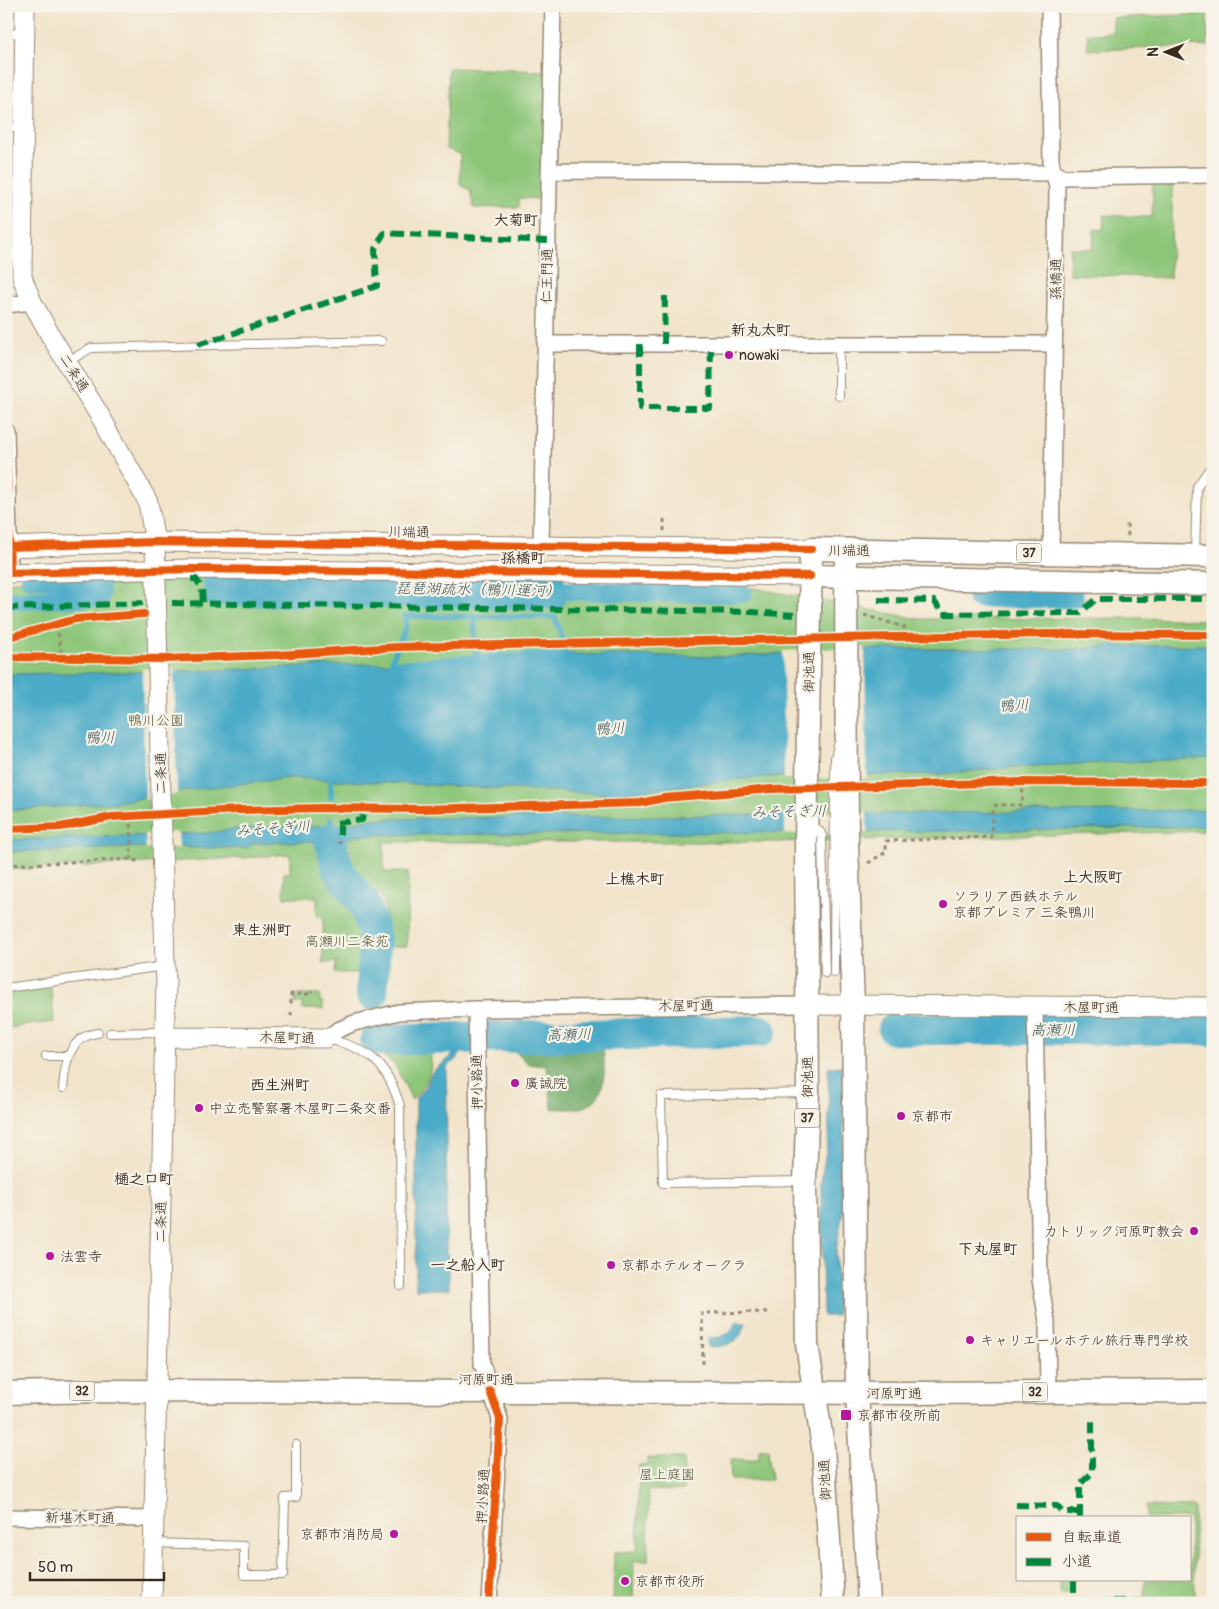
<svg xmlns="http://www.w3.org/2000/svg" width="1219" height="1609" font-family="Pangolin,'Klee One',sans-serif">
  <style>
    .green { fill: #8dc679; stroke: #64784c }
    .forest { fill: #72ab69; stroke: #566a44 }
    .water { fill: #49abc8; stroke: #426a73 }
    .pier { fill: #f1e4ca }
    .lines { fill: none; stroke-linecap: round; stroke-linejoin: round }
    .stream { stroke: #49abc8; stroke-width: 5.5 }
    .canal { stroke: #49abc8; stroke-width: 19 }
    .river { stroke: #49abc8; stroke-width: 32 }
    .service-casing { stroke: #968774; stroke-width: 10 }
    .minor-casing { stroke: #968774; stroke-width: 18 }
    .tertiary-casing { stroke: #968774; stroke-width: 21 }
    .primary-casing { stroke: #968774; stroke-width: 25 }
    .path { stroke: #968774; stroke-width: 3; stroke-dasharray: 4 4; stroke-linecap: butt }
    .service { stroke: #fff; stroke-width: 8 }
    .minor { stroke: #fff; stroke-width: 15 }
    .tertiary { stroke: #fff; stroke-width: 19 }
    .primary { stroke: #fff; stroke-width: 22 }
    .quiet { stroke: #00873e; stroke-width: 6; stroke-dasharray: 12 6; stroke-linecap: butt }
    .cycleway-casing { stroke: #f7f3e8; stroke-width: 11 }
    .cycleway { stroke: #e8590c; stroke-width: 8 }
    .poi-dot { fill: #b5179e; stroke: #f7f3e8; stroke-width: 2 }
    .labels { text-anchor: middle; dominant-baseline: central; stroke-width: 4.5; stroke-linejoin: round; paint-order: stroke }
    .shield { fill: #f7f3e8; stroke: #73665b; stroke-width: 1 }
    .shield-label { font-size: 12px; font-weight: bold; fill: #3b2a1e }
    .street-label { font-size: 14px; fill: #3b2a1e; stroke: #f7f3e8 }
    .poi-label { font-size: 14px; fill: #3b2a1e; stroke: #f7f3e8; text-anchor: start }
    .park-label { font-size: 14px; fill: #545939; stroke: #f7f3e8 }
    .neighbourhood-label { font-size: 15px; font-weight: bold; fill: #3b2a1e; stroke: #f7f3e8 }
    .water-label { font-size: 15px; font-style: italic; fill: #40575a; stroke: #f7f3e8 }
  </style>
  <rect width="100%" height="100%" fill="#f7f3e8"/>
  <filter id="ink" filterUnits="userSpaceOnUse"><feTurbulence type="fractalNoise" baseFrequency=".02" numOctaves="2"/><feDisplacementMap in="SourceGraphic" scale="10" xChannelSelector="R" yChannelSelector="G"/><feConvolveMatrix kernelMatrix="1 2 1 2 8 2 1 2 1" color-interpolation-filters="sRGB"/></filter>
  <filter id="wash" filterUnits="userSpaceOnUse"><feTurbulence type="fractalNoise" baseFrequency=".0096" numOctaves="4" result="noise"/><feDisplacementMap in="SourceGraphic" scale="20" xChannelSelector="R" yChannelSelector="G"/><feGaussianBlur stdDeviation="1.12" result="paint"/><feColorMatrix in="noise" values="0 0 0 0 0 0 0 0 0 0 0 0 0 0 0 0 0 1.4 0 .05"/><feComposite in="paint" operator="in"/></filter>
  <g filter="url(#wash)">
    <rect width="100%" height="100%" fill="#f1e4ca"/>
    <path class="green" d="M1207 14 1208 46 1088 50 1087 34 1113 33V18Z
      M449 68 547 71 542 199 519 198V207L474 208 470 190 460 185V154L446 149Z
      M1153 183H1173L1170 278 1069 274 1070 248 1093 249 1094 229 1103 230 1104 215 1152 217Z
      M213 578 743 586 920 619 1139 618 1213 620V831L778 842H384V872H408L407 946 385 947 384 964 376 965 378 940 386 933C387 902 385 883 350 879L341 868 336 849 350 850 353 846 325 849 329 850 333 867 344 882 342 889 348 903 362 918 371 937 369 968 356 973H335L336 962 323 963V918L317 917V897H284V873H290V854L243 858 6 870V581Z
      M51 988 54 1022 20 1026 6 1029V993Z
      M295 995H320V1002H323V1009H302V1003H295Z
      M380 1053H430C434 1073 425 1085 412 1100L395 1065Z
      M768 1449 771 1480H731L730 1460 759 1459V1450Z
      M647 1458H684V1491L649 1490 648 1561H634L633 1603H613L614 1552 637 1551 639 1465 647 1464Z
      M1146 1506 1194 1507 1195 1603H1145V1580H1190V1518H1146Z
      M1060 1580H1070V1588L1065 1594H1062L1060 1592Z"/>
    <path class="forest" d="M579 1043 603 1044C604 1066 610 1102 580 1108 572 1110 561 1108 552 1109L547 1066 527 1064 516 1052 518 1044Z"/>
    <path class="water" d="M1213 645V758L1014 767 943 774 762 777 610 794 290 778 181 791 119 802 6 811V674L191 671 391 663 476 657 567 654 722 657 868 649H1081L1102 646Z
      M1213 810V826L985 831 362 835 340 840C337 846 332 847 326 847L323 841 254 843 247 848H189L183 846 6 852V840L207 833 235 829 341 825 369 819Z
      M348 882 361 883 376 891C382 903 391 932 375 938L365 917 351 901 345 889Z
      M456 1049H466L447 1068 446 1255H449V1289H416V1098L425 1087 432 1072 451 1057Z
      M842 1066 845 1200 836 1251 837 1316H823L821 1182 829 1133 828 1067Z
      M735 1323H746C740 1343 727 1347 708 1347V1338C721 1338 730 1336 735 1323Z"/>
    <path class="pier" d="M865 647 867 778 784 779 783 651Z
      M174 668 177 794 145 800 142 669Z
      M785 812H867V833L785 834Z
      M178 832 179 848 146 849 145 834Z"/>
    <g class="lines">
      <path class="stream" d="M472 590 473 603
        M404 599 554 600V605L405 603Z
        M405 616 555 617 567 654 476 657 391 663 406 626Z
        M474 617 477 659
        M331 797V774
        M331 819V824"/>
      <path class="canal" d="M213 578 556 582V600L213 597Z
        M544 590 665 593H743
        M1028 590H1074V599L977 598V593Z
        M6 601 100 597V582L54 583 53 579H30"/>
      <path class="river" d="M330 839 338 870 365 905 375 938 372 994
        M894 1029H1203L1213 1031
        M376 1040 761 1031"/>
    </g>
  </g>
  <g filter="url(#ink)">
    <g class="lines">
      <g class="service-casing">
        <path id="service" d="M6 33 25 34
          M6 127H24
          M6 251 22 253
          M67 362 91 348 381 341
          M839 396V344
          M1195 553 1197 487 1212 465
          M808 826C815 828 820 829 822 836L825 973
          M834 973 835 758 838 745
          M6 988 165 966
          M110 1033 152 1032 165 1034
          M328 1039C371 1049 387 1064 400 1106L401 1286
          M46 1056H68
          M63 1088C65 1063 69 1036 98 1033
          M804 1181 663 1183 661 1096 806 1093
          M153 1543 244 1546V1575H283L285 1498 296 1497V1445"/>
      </g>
      <g class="minor-casing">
        <path id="minor" d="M1049 6 1051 161 1057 187 1051 553
          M549 171 1055 173 1063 177 1213 175
          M6 305 32 302
          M545 344H1054
          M6 431 10 573
          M541 546 553 6
          M1035 1007 1040 1280 1047 1321 1048 1392
          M476 1009 482 1364 500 1419 489 1603
          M326 1038 338 1030 354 1023 399 1012 476 1009 807 1005
          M6 1517 154 1519"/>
      </g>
      <g class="tertiary-casing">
        <path id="tertiary" d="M25 6 22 277 32 302 52 338 103 421 148 502 155 542 165 966 166 981 152 1603
          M6 547 155 542 811 549
          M6 573 191 569 810 576
          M807 1005 1213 1007
          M165 1037 326 1038"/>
      </g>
      <g class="primary-casing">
        <path id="primary" d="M846 550 847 844 853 1006 857 1392 869 1603
          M810 576 1213 584
          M6 1393 104 1391 911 1393 1213 1391
          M833 1603 823 1447 807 1344 805 1181 808 1093 806 845 811 549 1213 556"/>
      </g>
      <path class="path" d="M1127 524 1128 536
        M664 531V515
        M864 615 904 627 907 637
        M57 625 62 657
        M130 816 131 859
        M340 841V844
        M868 863 886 852V841L991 837 993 808 996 805H1022L1023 782
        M6 865 131 859 139 862
        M291 1004V994H312V991
        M291 1012V1017
        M703 1364 702 1313 769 1312"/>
      <use href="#service" class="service"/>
      <use href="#minor" class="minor"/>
      <use href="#tertiary" class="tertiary"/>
      <use href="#primary" class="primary"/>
      <path class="quiet" d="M640 344V408H710L711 344
        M664 344 665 296
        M198 345 377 286 375 249 384 233 548 241
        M191 579H196L202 588 203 604
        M878 600 934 601 943 614 1080 613 1096 599H1213
        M172 603 751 612 794 615
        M6 608 143 603
        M337 823 362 820 364 808
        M340 823V841
        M1016 1505 1057 1506 1062 1512H1080
        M1080 1518V1484L1092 1473V1420
        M1074 1580V1600L1077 1601V1603
        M1077 1601H1143
        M1059 1603 1064 1601 1074 1600"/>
      <g class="cycleway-casing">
        <path id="cycleway" d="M6 431 10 573
          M6 547 155 542 811 549
          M6 573 191 569 810 576
          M6 638 76 619 144 614
          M6 657 164 659 277 655 397 647 1049 634 1213 635
          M6 829 60 827 112 817 238 810 321 808 420 809 640 803 664 798 772 789 1023 782 1213 783
          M489 1603 500 1419 490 1391"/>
      </g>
      <use href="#cycleway" class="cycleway"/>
    </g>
  </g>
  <g class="poi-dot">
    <circle cx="729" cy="355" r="5"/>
    <circle cx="943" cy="904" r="5"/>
    <circle cx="515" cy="1083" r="5"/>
    <circle cx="199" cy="1108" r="5"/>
    <circle cx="901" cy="1116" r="5"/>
    <circle cx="1194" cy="1231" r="5"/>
    <circle cx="50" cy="1256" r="5"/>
    <circle cx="611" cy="1265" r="5"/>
    <circle cx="970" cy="1340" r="5"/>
    <rect x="840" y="1409" width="12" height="12" rx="2.5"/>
    <circle cx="394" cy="1534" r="5"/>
    <circle cx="625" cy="1581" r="5"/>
  </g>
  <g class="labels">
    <g class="shield">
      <rect x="1016.5" y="543.5" width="25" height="19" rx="4"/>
      <rect x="794.5" y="1108.5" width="25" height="19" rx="4"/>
      <rect x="69.5" y="1381.5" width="25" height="19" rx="4"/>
      <rect x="1022.5" y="1382.5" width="25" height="19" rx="4"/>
    </g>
    <g class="shield-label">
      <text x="1029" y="553">37</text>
      <text x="807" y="1118">37</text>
      <text x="82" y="1391">32</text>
      <text x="1035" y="1392">32</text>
    </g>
    <g class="street-label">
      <text transform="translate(547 276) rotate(-89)">仁王門通</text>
      <text transform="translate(1056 279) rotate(-89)">孫橋通</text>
      <text transform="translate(74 373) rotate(58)">二条通</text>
      <text transform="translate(409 532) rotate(1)">川端通</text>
      <text x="849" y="550">川端通</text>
      <text transform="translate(809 672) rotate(-89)">御池通</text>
      <text transform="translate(161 773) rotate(-91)">二条通</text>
      <text transform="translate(686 1006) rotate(-1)">木屋町通</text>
      <text x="1091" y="1007">木屋町通</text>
      <text transform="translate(287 1038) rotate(1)">木屋町通</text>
      <text transform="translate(807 1077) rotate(-90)">御池通</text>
      <text transform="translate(477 1082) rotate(-91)">押小路通</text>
      <text transform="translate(161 1222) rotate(-89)">二条通</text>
      <text x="486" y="1379">河原町通</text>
      <text x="894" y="1393">河原町通</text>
      <text transform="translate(825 1480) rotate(-93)">御池通</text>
      <text transform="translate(483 1496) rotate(-87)">押小路通</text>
      <text transform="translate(80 1518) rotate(1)">新堪木町通</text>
    </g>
    <g class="poi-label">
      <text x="739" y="355">nowaki</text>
      <text x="953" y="896">ソラリア西鉄ホテル<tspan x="953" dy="16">京都プレミア 三条鴨川</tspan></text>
      <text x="525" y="1083">廣誠院</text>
      <text x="209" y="1108">中立売警察署木屋町二条交番</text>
      <text x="911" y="1116">京都市</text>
      <text x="1184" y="1231" text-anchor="end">カトリック河原町教会</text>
      <text x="60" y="1256">法雲寺</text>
      <text x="621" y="1265">京都ホテルオークラ</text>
      <text x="980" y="1340">キャリエールホテル旅行専門学校</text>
      <text x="857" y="1415">京都市役所前</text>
      <text x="384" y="1534" text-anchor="end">京都市消防局</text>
      <text x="635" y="1581">京都市役所</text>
    </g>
    <g class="park-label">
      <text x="156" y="720">鴨川公園</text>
      <text x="347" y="941">高瀬川二条苑</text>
      <text x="667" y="1474">屋上庭園</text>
    </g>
    <g class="neighbourhood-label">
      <text x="516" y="220">大菊町</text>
      <text x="761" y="330">新丸太町</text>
      <text x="523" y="558">孫橋町</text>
      <text x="1093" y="877">上大阪町</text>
      <text x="635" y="879">上樵木町</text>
      <text x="262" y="930">東生洲町</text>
      <text x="280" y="1085">西生洲町</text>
      <text x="144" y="1179">樋之口町</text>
      <text x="988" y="1249">下丸屋町</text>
      <text x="468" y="1265">一之船入町</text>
    </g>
    <g class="water-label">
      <text transform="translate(478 590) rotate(1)">琵琶湖疏水（鴨川運河）</text>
      <text transform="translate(1014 706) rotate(-3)">鴨川</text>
      <text transform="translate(610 729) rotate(-3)">鴨川</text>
      <text transform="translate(100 738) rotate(-1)">鴨川</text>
      <text transform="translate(789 812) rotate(-1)">みそそぎ川</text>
      <text transform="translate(273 829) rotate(-4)">みそそぎ川</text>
      <text x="1053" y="1030">高瀬川</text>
      <text transform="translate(569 1035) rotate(-1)">高瀬川</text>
    </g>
  </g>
  <rect width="1219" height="1609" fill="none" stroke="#f7f3e8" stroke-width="25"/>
  <rect x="1016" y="1516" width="175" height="65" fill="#f7f3e8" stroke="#aca397"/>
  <rect x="1026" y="1533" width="25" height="8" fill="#e8590c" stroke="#aca397"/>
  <text x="1062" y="1542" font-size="15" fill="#3b2a1e">自転車道</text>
  <rect x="1026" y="1558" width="25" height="8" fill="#00873e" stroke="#aca397"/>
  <text x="1062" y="1566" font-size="15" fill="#3b2a1e">小道</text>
  <g transform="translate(1166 52) rotate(270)" stroke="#f7f3e8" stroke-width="4" paint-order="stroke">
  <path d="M0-4L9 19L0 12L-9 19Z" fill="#3b2a1e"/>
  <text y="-8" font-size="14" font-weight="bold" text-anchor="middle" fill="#3b2a1e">N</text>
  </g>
  <path d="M30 1572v8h134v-8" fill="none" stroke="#3b2a1e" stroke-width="2.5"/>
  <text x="38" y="1572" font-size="15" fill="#3b2a1e" stroke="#f7f3e8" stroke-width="4" paint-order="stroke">50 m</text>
</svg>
